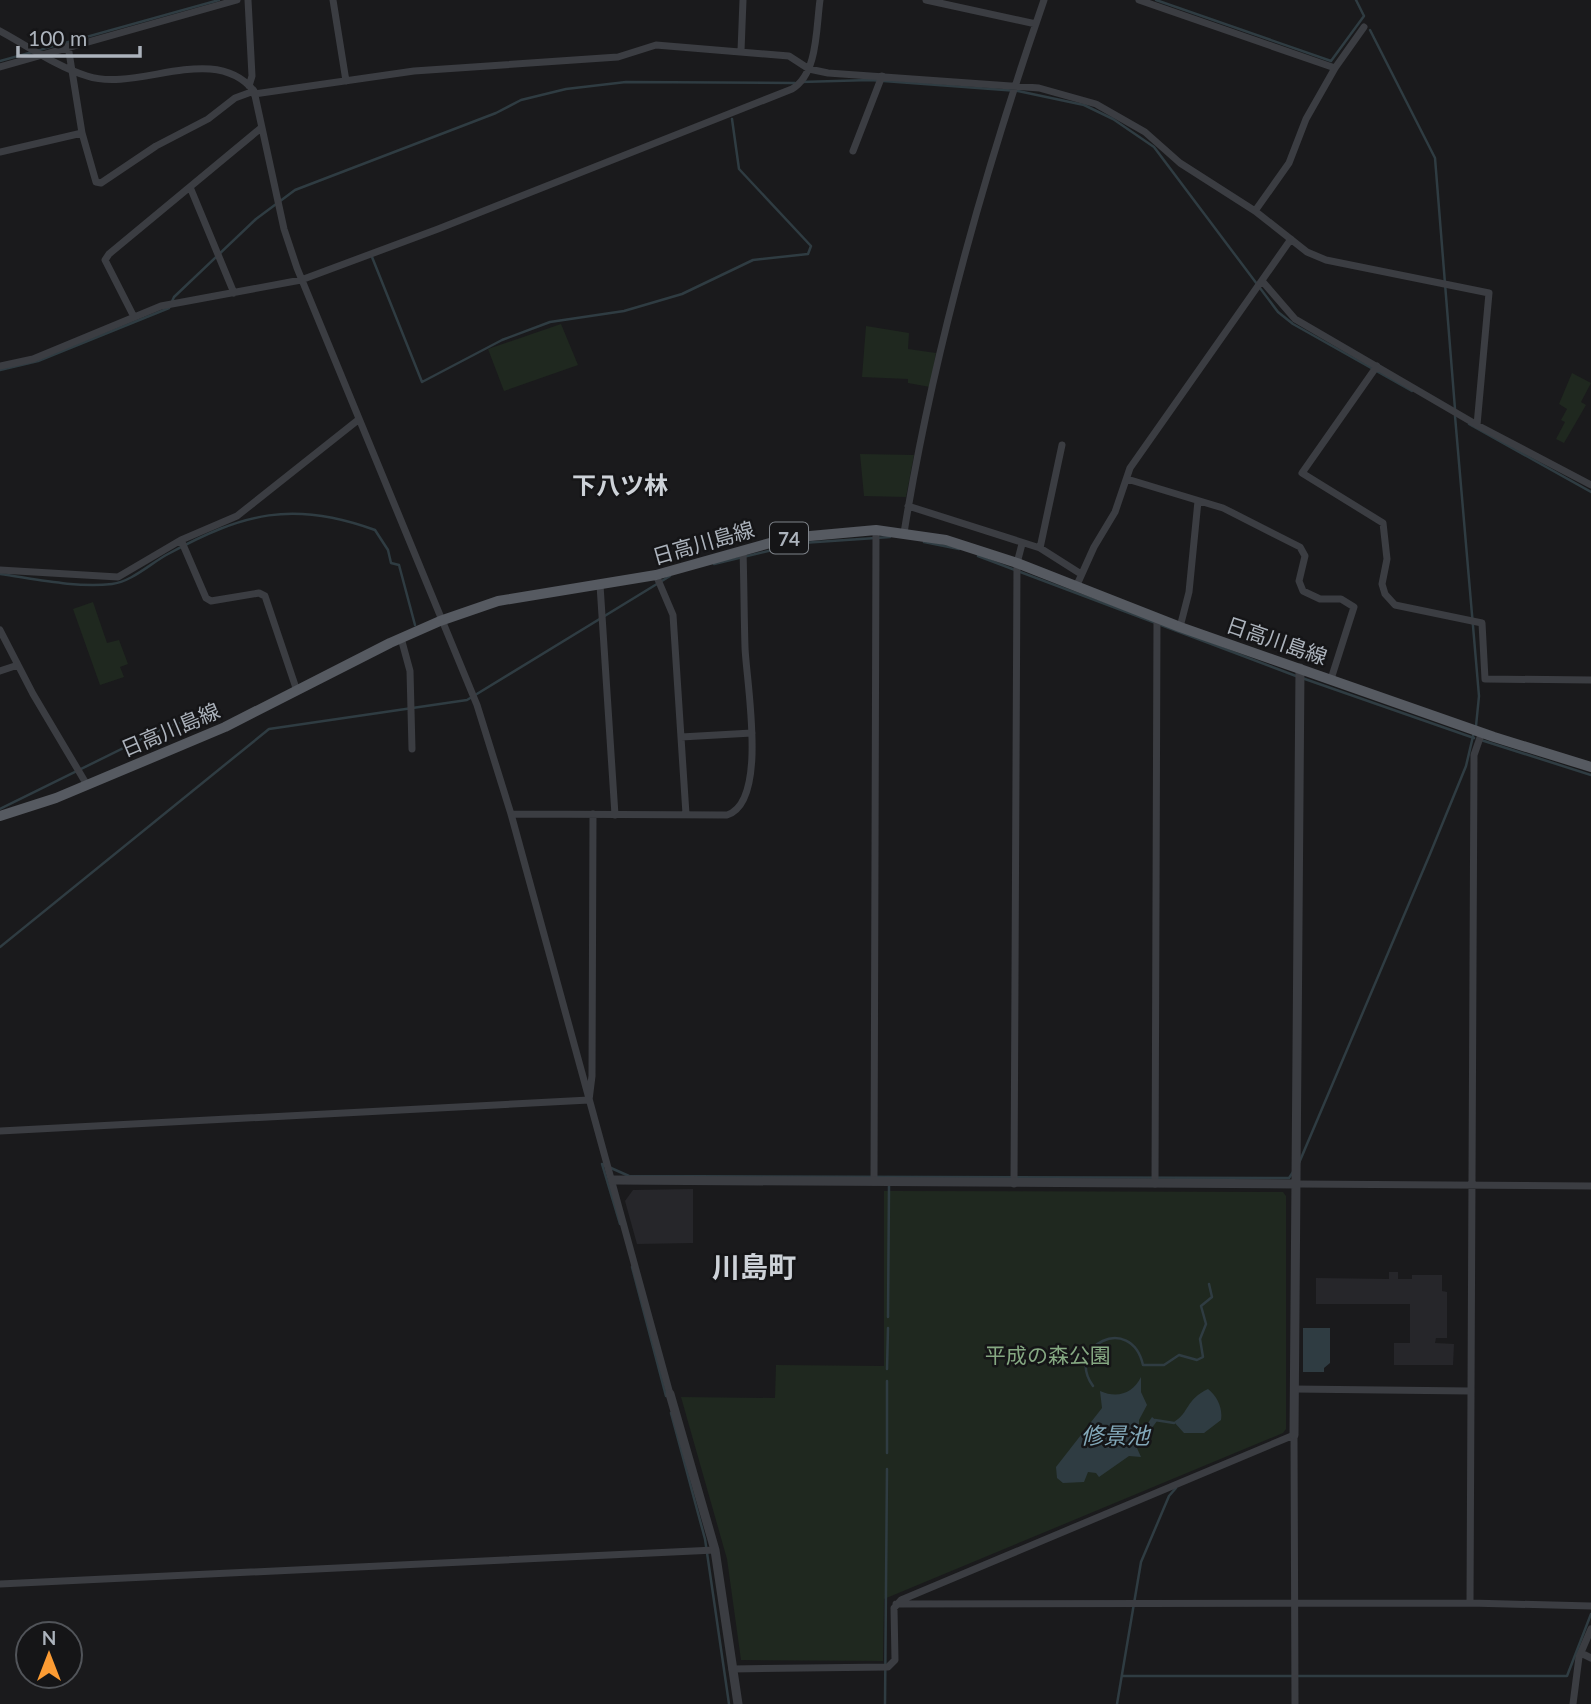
<svg xmlns="http://www.w3.org/2000/svg" width="1591" height="1704" font-family="Lato,'Noto Sans JP',sans-serif">
  <style>
    .built { fill: #26262a }
    .green { fill: #1f281f }
    .water { fill: #2f3c42 }
    .lines { fill: none; stroke-linecap: round; stroke-linejoin: round }
    .stream { stroke: #2f3c42; stroke-width: 2.5 }
    .minor { stroke: #3b3d42; stroke-width: 7 }
    .tertiary { stroke: #3b3d42; stroke-width: 9 }
    .primary { stroke: #565a61; stroke-width: 10 }
    .labels { text-anchor: middle; dominant-baseline: central; stroke-width: 5; stroke-linejoin: round; paint-order: stroke }
    .shield { fill: #151517; stroke: #7f848a; stroke-width: 2 }
    .shield-label { font-size: 19px; font-weight: bold; fill: #acb3bc }
    .street-label { font-size: 21px; fill: #acb3bc; stroke: #151517 }
    .park-label { font-size: 21px; fill: #85a882; stroke: #151517 }
    .water-label { font-size: 23px; font-style: italic; fill: #82a7b8; stroke: #151517 }
    .quarter-label { font-size: 24px; font-weight: bold; fill: #cdd2d8; stroke: #151517 }
    .district-label { font-size: 28px; font-weight: bold; fill: #cdd2d8; stroke: #151517 }
  </style>
  <rect width="100%" height="100%" fill="#1a1a1c"/>
  <path class="built" d="M693 1189V1243L637 1244 625 1201 633 1190Z
    M1389 1272H1398V1279H1412V1275H1442V1291L1447 1292V1338H1436L1435 1343 1454 1344 1453 1365H1394V1343H1410V1304H1316V1278L1389 1279Z"/>
  <path class="green" d="M561 324 578 365 504 391 488 349Z
    M866 326 909 333 908 349 936 353 930 387 908 383V379L862 377Z
    M1572 373 1591 383 1581 402 1586 405 1564 443 1556 439 1565 422 1561 420 1567 409 1559 404Z
    M860 454 914 455 906 497 864 496Z
    M93 602 107 643 119 640 128 664 120 667 124 677 100 685 73 609Z
    M884 1191 1283 1192 1286 1196V1429L1283 1433 884 1599 883 1661 741 1660 727 1559 681 1397 775 1398 776 1365 884 1366Z"/>
  <path class="water" d="M1303 1328H1330V1363L1324 1368V1372H1303Z
    M1141 1377V1392L1147 1405 1139 1420V1425L1146 1426 1152 1417 1157 1421 1137 1448 1141 1457 1129 1456 1099 1477 1096 1473 1088 1472 1084 1482 1063 1483 1057 1478 1056 1467 1102 1408 1100 1391C1118 1399 1133 1393 1141 1377Z
    M1208 1389C1217 1396 1223 1408 1221 1420L1204 1433H1184L1174 1422C1190 1412 1185 1400 1208 1389Z"/>
  <g class="lines">
    <path class="stream" d="M1156 0 1331 61 1364 16 1356 0
      M1370 30 1435 158 1455 409
      M0 61 219 0
      M801 82 870 80 1018 91 1084 105 1113 119 1154 147 1278 312 1293 324 1412 391
      M372 257 422 382 502 340 550 322 624 311 682 294 753 260 808 254 811 246 739 169 732 119
      M0 370 38 361 169 308 174 297 256 219 295 190 496 113 521 100 566 89 626 82 795 83
      M1455 416 1479 696 1476 726
      M1469 424 1591 492
      M924 542 959 549
      M978 556 1296 676
      M714 564 802 543 890 537
      M0 574C35 579 76 588 112 584 131 582 151 563 168 554 243 513 293 500 375 530L388 550 391 563 399 565 415 625
      M1302 678 1474 738
      M1481 740 1591 775
      M0 809 168 726 192 720
      M0 947 269 729 467 700 670 576
      M1299 1163 1430 854 1466 766 1474 732
      M620 1224 602 1164 629 1176 1289 1178 1293 1172
      M632 1267 666 1396
      M888 1317 889 1186
      M887 1369 888 1328
      M1093 1386C1064 1346 1131 1313 1143 1365H1164L1179 1355 1197 1360 1203 1357 1200 1339 1206 1324 1201 1306 1212 1297 1209 1284
      M671 1413 705 1539 729 1704
      M1155 1420 1174 1423
      M887 1453V1381
      M1122 1676H1567L1591 1614
      M885 1704 887 1469
      M1117 1704 1141 1562 1169 1496 1176 1488"/>
    <path class="minor" d="M248 0 252 76 249 86
      M333 0 346 81
      M926 0 1036 24
      M1139 0 1335 68
      M0 31C28 46 57 67 87 76 138 93 214 41 254 91L284 229 297 268 477 705 511 814 670 1394
      M68 46 82 133 96 182 101 183 156 146 208 119 235 98 254 91
      M741 51 743 0
      M0 67 237 0
      M254 94 414 71 618 57 656 45 789 56 809 69 828 73 1039 88 1096 104 1145 132 1180 163 1255 211 1307 252 1326 260 1489 293 1477 425
      M853 151 882 76
      M0 152 82 133
      M190 187 234 293
      M1255 211 1289 163 1306 119 1335 68 1364 27
      M1263 282 1295 319 1477 425 1591 485
      M134 317 105 260 109 254 261 128
      M0 366 33 359 161 306 301 280 438 229 792 89C818 74 816 28 820 0
      M1377 366 1302 473 1383 523 1387 559 1382 584 1385 594 1395 605 1482 623 1485 679 1591 680
      M1127 479 1223 508 1300 547 1305 556 1299 581 1303 591 1320 599H1341L1354 607 1331 679
      M908 506 1040 548 1081 574
      M904 533C933 352 984 173 1044 0
      M181 540 206 598 211 601 259 593 265 596 297 691
      M1040 548 1062 445
      M0 570 118 577 181 540 237 516 358 420
      M656 575 673 615 686 814
      M600 585 615 815
      M1076 587 1094 547 1115 512 1130 468 1291 239
      M1180 627 1189 592 1198 501
      M0 630 33 694 87 785
      M401 638 410 671 412 749
      M0 671 18 665
      M681 737 752 733
      M511 814 727 815C769 802 746 681 745 647 744 615 744 583 743 551
      M0 1131 589 1100 592 1076 593 814
      M874 1182 876 530
      M1014 1184 1017 563 1022 544
      M1155 1184 1157 618
      M1297 1184 1591 1186
      M1294 1389 1470 1391
      M0 1584 715 1550
      M1470 1603 1474 755 1482 732
      M896 1604 1470 1603 1591 1606
      M1581 1653 1591 1658
      M732 1669 888 1667 895 1660 894 1608 901 1600 1294 1435 1295 1704
      M1573 1704 1579 1657 1591 1629"/>
    <path class="tertiary" d="M613 1180 1297 1184
      M670 1394 715 1550 738 1704
      M1294 1435 1300 668"/>
    <path class="primary" d="M0 816 56 798 225 727 390 643 440 621 498 601 656 575 788 538 876 530 946 540 1017 563 1180 627 1494 737 1591 767"/>
  </g>
  <g class="labels">
    <rect class="shield" x="770" y="522.5" width="38" height="31" rx="5"/>
    <g class="shield-label">
      <text x="789" y="538">74</text>
    </g>
    <g class="street-label">
      <text transform="translate(703 542) rotate(-16)">日高川島線</text>
      <text transform="translate(1277 640) rotate(19)">日高川島線</text>
      <text transform="translate(170 729) rotate(-23)">日高川島線</text>
    </g>
    <g class="park-label">
      <text x="1048" y="1354">平成の森公園</text>
    </g>
    <g class="water-label">
      <text x="1115" y="1435">修景池</text>
    </g>
    <g class="quarter-label">
      <text x="620" y="484">下八ツ林</text>
    </g>
    <g class="district-label">
      <text x="754" y="1266">川島町</text>
    </g>
  </g>
  <g transform="translate(49 1655)"><circle r="33" fill="#151517" stroke="#515459" stroke-width="2"/>
  <path d="M0-5L12 26L0 18L-12 26Z" fill="#fb9b33"/>
  <text y="-10" font-size="19" font-weight="bold" text-anchor="middle" fill="#acb3bc">N</text>
  </g>
  <path d="M18 46v10h122v-10" fill="none" stroke="#acb3bc" stroke-width="3.5"/>
  <text x="28" y="46" font-size="21" fill="#acb3bc" stroke="#151517" stroke-width="5" paint-order="stroke">100 m</text>
</svg>
